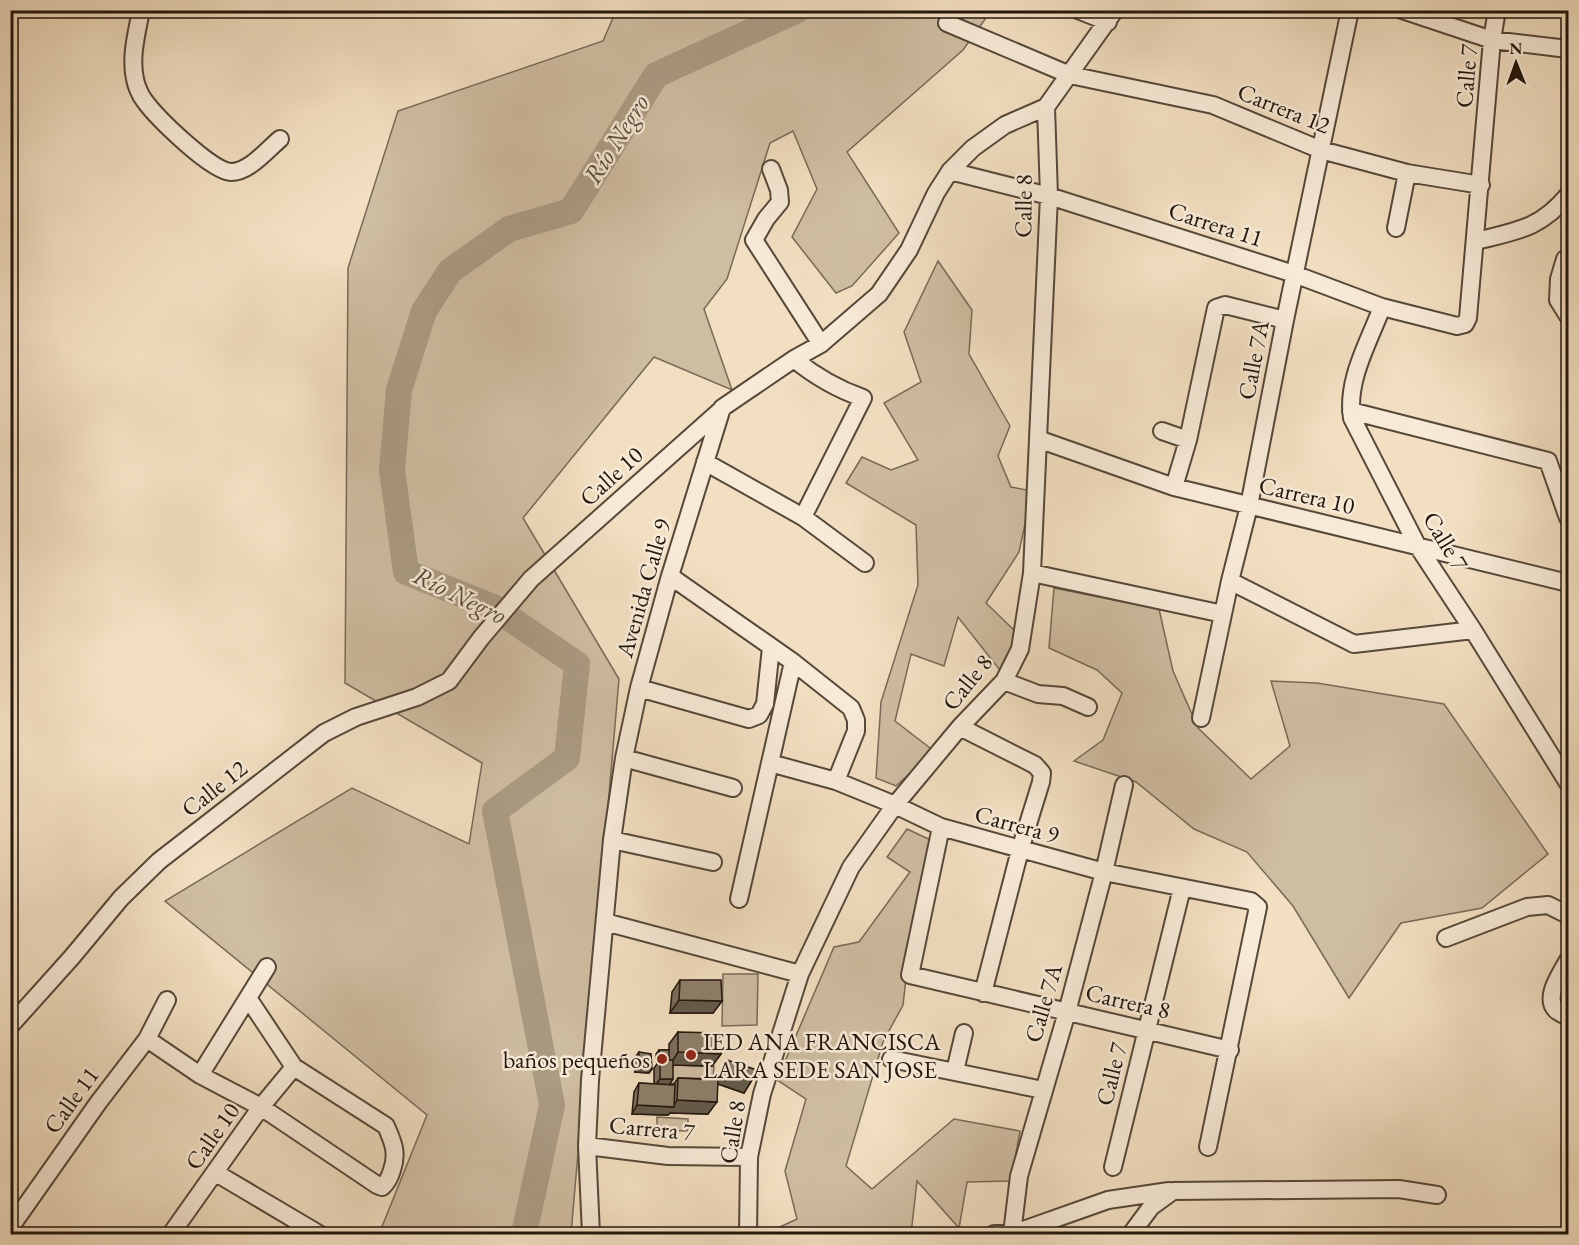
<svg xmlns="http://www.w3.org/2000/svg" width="1579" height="1245" font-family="'EB Garamond',serif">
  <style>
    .green { fill: #cfbda2; stroke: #786a57; stroke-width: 1.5 }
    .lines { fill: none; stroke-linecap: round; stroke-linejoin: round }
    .river { stroke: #ab9b83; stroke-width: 26 }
    .minor-casing { stroke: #564839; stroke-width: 20 }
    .minor { stroke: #f7ead7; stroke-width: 16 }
    .wall { fill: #7a6d5b; stroke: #22160c; stroke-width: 1.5 }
    .shaded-wall { fill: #63594a; stroke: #22160c; stroke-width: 1.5 }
    .building { fill: #8e7f6a; stroke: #22160c; stroke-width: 1.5 }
    .poi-dot { fill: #8f2418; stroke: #f7ead7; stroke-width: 2 }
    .labels { text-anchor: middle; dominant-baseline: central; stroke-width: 5; stroke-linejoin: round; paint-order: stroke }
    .street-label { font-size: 24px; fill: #22160c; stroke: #f7ead7 }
    .poi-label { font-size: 24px; fill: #22160c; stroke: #f7ead7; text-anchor: start }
    .water-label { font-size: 26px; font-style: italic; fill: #594b3c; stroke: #f7ead7 }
  </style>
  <rect width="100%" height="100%" fill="#f2dfc1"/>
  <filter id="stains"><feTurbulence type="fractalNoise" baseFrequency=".00333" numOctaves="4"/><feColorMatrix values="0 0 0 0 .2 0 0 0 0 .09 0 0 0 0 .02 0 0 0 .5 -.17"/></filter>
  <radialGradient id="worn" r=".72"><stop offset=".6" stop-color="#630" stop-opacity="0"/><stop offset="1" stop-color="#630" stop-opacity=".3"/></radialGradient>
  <path class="green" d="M616 11H991L963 50 847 152 899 233 852 286 836 293 792 237 817 189 793 131 770 143 727 279 704 309 732 390 654 357 523 518 619 679 571 1234H379L427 1115 165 901 352 788 469 844 482 763 345 683 348 268 398 111 603 41Z
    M938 261 972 310 969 354 1010 426 998 456 1011 487 1032 491 1019 552 986 603 1017 633 1003 674 958 617 944 666 911 654 895 721 934 751 896 786 876 778 881 702 918 585 916 525 846 483 862 457 891 470 918 460 884 403 921 382 904 332Z
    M1054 588 1159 609 1173 671 1198 728 1251 779 1290 746 1271 681 1317 683 1444 704 1548 854 1482 908 1401 923 1349 998 1293 906 1247 852 1194 829 1136 782 1074 761 1103 740 1122 693 1097 670 1049 648Z
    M907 829 935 842 909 952 903 1005 883 1042 846 1166 872 1189 954 1119 1020 1131 1011 1181 967 1182 959 1228 917 1181 911 1234H769V1232L797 1219 785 1171 806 1099 777 1080 834 947 859 942 910 872 887 857Z
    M723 974H758L757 1025 722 1026Z
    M670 1065 714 1066 712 1092 670 1091Z
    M657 1117 688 1119V1131L657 1130Z"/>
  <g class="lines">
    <path class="river" d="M524 1234 552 1105 495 811 567 758 577 664 493 607 406 572 392 470 399 390 424 311 450 271 509 229 571 211 656 75 798 10"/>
    <g class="minor-casing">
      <path id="minor" d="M141 10C137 33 130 56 135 79 136 85 140 95 144 100 156 117 211 171 231 172 249 172 267 150 280 139
        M1078 10 1108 22
        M1402 10 1492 40 1568 49
        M947 23 1070 75 1213 105 1321 150 1407 173 1481 185
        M771 169 779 190 780 202 766 219 754 240 821 344
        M950 171 1049 196 1294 274 1382 307 1457 326 1465 324 1468 318 1492 40 1497 10
        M1396 228 1407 173
        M1476 241C1516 231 1540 229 1568 195
        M1568 257 1565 259 1559 279 1558 300 1568 316
        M1382 307C1369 342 1346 380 1352 418L1417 545 1473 630 1568 783
        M794 359C816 377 837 389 863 398L803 517
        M1351 411 1548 461 1568 518
        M1162 431 1188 440
        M1038 439 1174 487 1568 583
        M705 462 803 517 865 563
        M1174 487 1188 440 1216 308 1225 305 1285 320
        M1032 573 1223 614
        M670 576 793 662 851 708 856 720V731L836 781
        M1230 581 1354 644 1473 630
        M1004 681 1038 694 1063 696 1088 707
        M639 688 749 719 759 715 765 704 771 647
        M1201 718 1230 581 1249 506 1285 320 1350 10
        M960 727 1035 765 1042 773 1041 782 1020 850 983 993
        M624 758 733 788
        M770 763 836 781 895 805 941 827 1104 872 1251 901 1258 907 1208 1147
        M941 827 910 975 1230 1050
        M612 840 713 862
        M739 899 793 662
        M605 922 800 974
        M1446 938 1527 907 1548 905 1568 915
        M1568 960C1562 972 1543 997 1556 1010 1559 1013 1565 1015 1568 1017
        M10 1026 72 957 121 898 159 861 324 733 356 717 417 697 449 681 481 638 531 579 722 409
        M147 1039 200 1075 261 1107 377 1185 382 1187C388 1182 390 1177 392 1170 398 1153 393 1142 386 1126L294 1067 248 998
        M891 1059 1043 1090
        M955 1071 964 1033
        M200 1075 267 967
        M587 1146 668 1156 749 1157
        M1113 1167 1182 888
        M216 1173 319 1234
        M10 1228 98 1103 147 1039 167 1000
        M171 1234 261 1107 294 1067
        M591 1234 587 1146 590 1080 612 840 624 758 639 688 670 576 722 408 794 359 821 344 879 294 909 250 936 193 950 171 973 148 1005 125 1046 107 1115 10
        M748 1234 749 1157 762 1094 800 974 851 867 895 805 960 727 1004 681 1020 649 1032 573 1038 439 1049 196 1046 107
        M994 1234H1012L1108 1200 1169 1191
        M1012 1234 1019 1176 1067 1012 1104 872 1124 785
        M1131 1234 1151 1207 1173 1191 1399 1189 1437 1195"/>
    </g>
    <use href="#minor" class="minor"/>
  </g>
  <path class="wall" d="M680 980 722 1001 713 1013H670L672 992Z
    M678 1032 721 1054 712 1066 673 1065 670 1084H674L678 1078 717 1079 719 1073 727 1060 752 1080 744 1093 718 1084 708 1114 670 1113 668 1115 632 1114 634 1092 639 1083 654 1084V1068L657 1064 656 1054 659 1050H669V1044Z
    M639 1052 652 1069 649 1073 635 1072 636 1056Z"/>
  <path class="shaded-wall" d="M679 1000 722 1001 713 1013H670Z
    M678 1052 721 1054 712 1066 670 1065Z
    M638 1067 652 1069 649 1073 635 1072Z
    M724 1071 752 1080 744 1093 715 1083Z
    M660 1079H673L668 1087H654Z
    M677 1100 717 1102 708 1114 670 1113 668 1115 632 1114 637 1105 673 1107Z"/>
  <path class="building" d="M680 980H721L722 1001 679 1000Z
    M678 1032 720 1033 721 1054 678 1052Z
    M659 1050H669V1059L660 1060Z
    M639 1052 651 1054 652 1069 638 1067Z
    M660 1060H673V1079H660Z
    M727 1060 757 1070 752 1080 724 1071Z
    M678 1078 718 1080 717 1102 677 1100Z
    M639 1083 675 1085 674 1107 637 1105Z"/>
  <g class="poi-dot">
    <circle cx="691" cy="1055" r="6"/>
    <circle cx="662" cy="1059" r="6"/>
  </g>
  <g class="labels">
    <g class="street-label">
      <text transform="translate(1466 76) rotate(-85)">Calle 7</text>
      <text transform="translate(1284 108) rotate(22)">Carrera 12</text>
      <text transform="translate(1023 206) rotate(-89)">Calle 8</text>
      <text transform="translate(1216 224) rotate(18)">Carrera 11</text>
      <text transform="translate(1253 360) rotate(-79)">Calle 7A</text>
      <text transform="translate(611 476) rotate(-42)">Calle 10</text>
      <text transform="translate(1307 495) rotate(13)">Carrera 10</text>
      <text transform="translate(1446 541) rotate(59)">Calle 7</text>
      <text transform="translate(643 588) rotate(-74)">Avenida Calle 9</text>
      <text transform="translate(967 682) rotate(-51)">Calle 8</text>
      <text transform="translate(214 788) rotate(-38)">Calle 12</text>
      <text transform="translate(1017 824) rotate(15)">Carrera 9</text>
      <text transform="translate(1128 1001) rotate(13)">Carrera 8</text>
      <text transform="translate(1043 1003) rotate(-74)">Calle 7A</text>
      <text transform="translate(1111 1074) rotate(-76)">Calle 7</text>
      <text transform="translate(71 1100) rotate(-54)">Calle 11</text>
      <text transform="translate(652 1128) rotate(5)">Carrera 7</text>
      <text transform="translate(732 1132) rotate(-81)">Calle 8</text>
      <text transform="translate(212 1136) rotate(-55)">Calle 10</text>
    </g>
    <g class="poi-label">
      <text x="703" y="1041">IED ANA FRANCISCA<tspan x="703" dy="28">LARA SEDE SAN JOSE</tspan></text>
      <text x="650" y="1059" text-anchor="end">baños pequeños</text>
    </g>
    <g class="water-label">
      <text transform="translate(616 139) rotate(-58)">Río Negro</text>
      <text transform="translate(460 595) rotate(26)">Río Negro</text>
    </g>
  </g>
  <rect width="1579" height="1245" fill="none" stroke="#f2dfc1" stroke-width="36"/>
  <rect x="12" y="12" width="1555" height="1221" fill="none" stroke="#22160c" stroke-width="3"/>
  <rect x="18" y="18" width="1543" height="1209" fill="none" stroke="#22160c" stroke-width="1.5"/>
  <g transform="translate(1516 63) rotate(359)" stroke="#f7ead7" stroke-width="4.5" paint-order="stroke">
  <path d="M0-4.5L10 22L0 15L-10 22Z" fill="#22160c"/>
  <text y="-9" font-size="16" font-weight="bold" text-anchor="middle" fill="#22160c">N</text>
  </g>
  <rect width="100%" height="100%" filter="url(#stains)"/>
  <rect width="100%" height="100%" fill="url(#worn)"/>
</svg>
